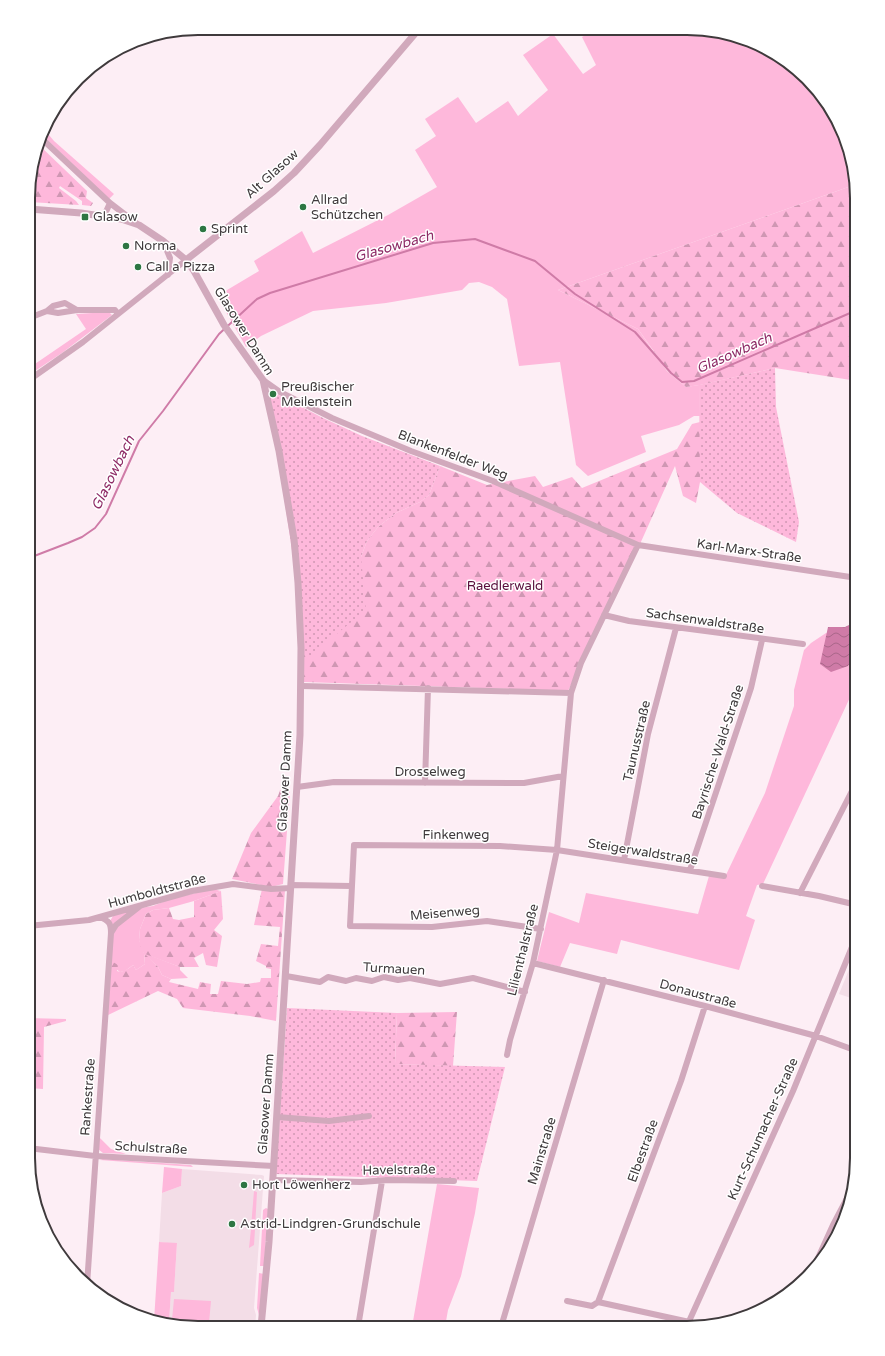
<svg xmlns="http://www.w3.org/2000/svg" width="885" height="1356" font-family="'Varela Round',sans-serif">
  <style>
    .built { fill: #f3dde7 }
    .green { fill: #feb8db }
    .forest { fill: url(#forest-firs) }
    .garden { fill: url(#garden-dots) }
    .water { fill: url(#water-waves) }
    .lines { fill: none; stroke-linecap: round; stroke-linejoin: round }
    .stream { stroke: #cf7ba7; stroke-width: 2 }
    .minor { stroke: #d1a9bc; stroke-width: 6 }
    .tertiary { stroke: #d1a9bc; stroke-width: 7 }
    .poi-dot { fill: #2d7643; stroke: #fff; stroke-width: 1.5 }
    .labels { text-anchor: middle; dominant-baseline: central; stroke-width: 3; stroke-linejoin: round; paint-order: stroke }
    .street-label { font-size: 13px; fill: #3f3a3c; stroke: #fff }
    .poi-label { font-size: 13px; fill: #3f3a3c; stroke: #fff; text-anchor: start }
    .park-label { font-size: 13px; fill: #5a0f3d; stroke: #fff }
    .water-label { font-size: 14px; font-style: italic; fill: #8e2b66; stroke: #fff }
    .rim { fill: none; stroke: #3f3a3c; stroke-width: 2 }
  </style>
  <defs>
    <pattern id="forest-firs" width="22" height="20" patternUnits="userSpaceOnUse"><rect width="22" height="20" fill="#feb8db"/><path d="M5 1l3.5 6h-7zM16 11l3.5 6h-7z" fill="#cf97b3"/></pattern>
    <pattern id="garden-dots" width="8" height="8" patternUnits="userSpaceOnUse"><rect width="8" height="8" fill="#feb8db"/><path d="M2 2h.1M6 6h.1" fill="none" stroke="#cf97b3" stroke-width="1.8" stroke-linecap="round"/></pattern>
    <pattern id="water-waves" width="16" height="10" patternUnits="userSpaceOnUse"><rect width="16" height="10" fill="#cf7ba7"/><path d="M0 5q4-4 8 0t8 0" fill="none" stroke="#a96689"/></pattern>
  </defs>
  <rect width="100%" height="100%" fill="#fdeef5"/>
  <path class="built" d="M857 950V1000L839 994Z
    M182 1169 262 1175 264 1176 254 1308 256 1315 255 1327H211L169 1322 171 1291H174L177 1244 159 1242 162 1193 181 1186Z"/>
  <path class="green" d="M596 29H709L752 41 791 63 822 94 844 133 854 185 558 290 638 329 667 371 686 387 699 385 700 416H694L679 425 641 436 646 452 588 476 576 465 560 362 519 366 507 299 492 287 479 282 469 283 462 290 386 303 313 311 261 336 246 347 217 296 259 271 254 261 302 231 313 253 388 215 437 187 415 150 436 136 425 119 458 97 476 123 508 101 518 116 548 90 523 55 553 34 583 74 596 65 582 37Z
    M44 129 54 141 114 194 109 199 42 135Z
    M109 312 112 315 62 353 29 375V368L86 329 76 314Z
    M826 633 833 634 857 647V691H853L763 884 757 885 746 916 755 920 739 970 621 940 617 954 570 943 560 967 537 961 549 912 579 923 586 893 698 914 709 876 725 877 765 793 794 706V690L804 650 811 643Z
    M213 889 221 891 194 901 169 908 153 910 146 914 140 929 139 940 144 953 180 967V970L188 978 171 979 162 975 158 967 144 954 145 964 136 970 133 965 125 971 120 972 111 965 110 921 113 916 134 909 153 906 170 899Z
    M99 1137 111 1149 126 1154 103 1153 98 1149Z
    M103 1159 191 1165 193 1167 100 1160Z
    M164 1167 182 1169 181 1186 162 1193Z
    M437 1184 479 1188 475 1213 461 1276 448 1310 445 1327H412Z
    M254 1191 257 1192 255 1228 251 1227Z
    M266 1208 268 1209 264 1266H260L263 1210Z
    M251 1229H255L254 1245 249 1248Z
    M159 1242 177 1243 174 1292H171L169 1322 211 1327H176L154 1321Z
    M259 1273 264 1274 259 1315 257 1308Z
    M174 1299 211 1301 209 1323 172 1320Z"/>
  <path class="forest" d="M39 145 87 191 86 198 93 203 91 206 82 205V201L60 186 59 188 76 201 79 205 29 202V176Z
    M854 185 857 198V381L775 368 700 385 686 387 667 370 638 329 558 290Z
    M700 422V482L696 503 683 496 675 466 640 544 637 548 568 691 304 682V651L361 557 367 541 378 527 396 513 420 502 429 495 440 466 487 485 535 476 543 487 572 477 582 488 677 449 692 424Z
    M280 790 290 791 283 884 271 887 232 879 251 833 278 796Z
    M262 889 285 890 276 1021 250 1016 183 1008 177 999 158 991 106 1016 111 965 113 962 118 965 117 971C123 973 128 969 133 965L136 970 145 964 144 953 141 950 139 940 140 929 146 914 153 910 169 908 173 919 179 920 194 917V901L221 891 223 919 214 930 222 936 217 967 206 965 203 953 194 958 199 967H180L145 954 158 967 162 975 171 979 169 982 198 989 200 982 211 984 210 994H218L221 981 247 984 260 982 261 978H271V969L266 968V966L256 961 261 944 278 946 280 927 254 925Z
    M457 1012 453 1066 395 1064 397 1013Z
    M28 1018 66 1019V1021L44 1027 43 1089 28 1088Z"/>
  <path class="garden" d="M775 368 776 407 799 522 796 542 737 513 700 482 699 385Z
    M273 392 323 418 362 436 440 466 429 495 420 502 396 513 378 527 367 541 361 557 366 610 311 655 307 656 304 651 302 617 269 397Z
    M287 1008 397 1013 395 1064 505 1067 477 1181 276 1174Z"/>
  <path class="water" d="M851 624 857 627V651L848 666 831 672 820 664 828 627H845Z"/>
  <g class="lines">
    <path class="stream" d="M29 558 68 543 82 537 95 528 106 514 139 441 163 411 219 334 257 299 270 293 433 243 475 239 535 261 575 294 635 332 671 373 682 382 694 381 857 310"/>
    <path class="minor" d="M41 138 110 203 136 223
      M104 216 110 203
      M163 241 170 258 168 275
      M47 311 58 313 77 310H115L118 314
      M29 318 47 311 53 306 65 303 77 310
      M29 380 83 342 186 260
      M263 380 280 392 332 418 411 451 493 481 638 545 857 578
      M604 615 629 621 803 644
      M302 686 571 693
      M425 783 428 688
      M297 787 334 782 524 783 563 776
      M624 860 648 734 676 628
      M690 870 751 688 762 640
      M291 885 351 886
      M762 886 819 896 857 905
      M800 893 857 781
      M28 926 89 920 192 891 233 884 271 889 291 888
      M541 929 487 921 432 927 350 926 354 845 500 846 557 850 724 876
      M111 933 116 925 139 907
      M533 963 705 1006 816 1036 857 1051
      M286 976 320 982 328 977 346 981 356 978 372 981 384 977 398 980 410 978 440 984 473 978 525 992
      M507 1055 510 1040 533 963 557 850 571 693 581 663 638 545
      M277 1117 329 1121 369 1116
      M28 1148 95 1156 274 1166
      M273 1180 361 1182 388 1180 454 1181
      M813 1269 833 1225 854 1185
      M87 1285 111 933C111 923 109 921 100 917
      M567 1301 592 1306 598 1302 703 1325
      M598 1302 681 1081 705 1006
      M358 1327 382 1181
      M501 1327 604 980
      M686 1328 793 1091 852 947 857 938"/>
    <path class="tertiary" d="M29 209 81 213 121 219 139 225 163 241 186 260 194 271 224 325 263 380 279 451 294 539 298 583 301 648 300 735 269 1242 261 1327
      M186 260 274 191 294 173 320 145 419 29"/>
  </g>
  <g class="poi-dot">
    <circle cx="303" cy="207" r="4"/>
    <rect x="81" y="213" width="8" height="8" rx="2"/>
    <circle cx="203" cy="229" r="4"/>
    <circle cx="126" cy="246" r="4"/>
    <circle cx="138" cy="267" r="4"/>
    <circle cx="273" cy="394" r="4"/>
    <circle cx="244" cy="1185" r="4"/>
    <circle cx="232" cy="1224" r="4"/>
  </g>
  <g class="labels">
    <g class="street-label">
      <text transform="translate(272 174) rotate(-42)">Alt Glasow</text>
      <text transform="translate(244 331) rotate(58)">Glasower Damm</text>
      <text transform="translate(453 455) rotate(21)">Blankenfelder Weg</text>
      <text transform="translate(749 551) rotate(8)">Karl-Marx-Straße</text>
      <text transform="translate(705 621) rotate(8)">Sachsenwaldstraße</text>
      <text transform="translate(637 741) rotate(-77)">Taunusstraße</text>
      <text transform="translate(718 752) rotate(-72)">Bayrische-Wald-Straße</text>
      <text x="430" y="772">Drosselweg</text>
      <text transform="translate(285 781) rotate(-87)">Glasower Damm</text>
      <text x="456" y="835">Finkenweg</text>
      <text transform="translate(643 852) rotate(9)">Steigerwaldstraße</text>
      <text transform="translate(157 891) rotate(-15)">Humboldtstraße</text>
      <text transform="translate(445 913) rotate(-5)">Meisenweg</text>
      <text transform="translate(523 950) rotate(-76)">Lilienthalstraße</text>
      <text transform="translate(394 969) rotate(3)">Turmauen</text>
      <text transform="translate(698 994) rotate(15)">Donaustraße</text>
      <text transform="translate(88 1097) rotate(-86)">Rankestraße</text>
      <text transform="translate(266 1104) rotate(-86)">Glasower Damm</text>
      <text transform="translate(763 1129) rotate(-66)">Kurt-Schumacher-Straße</text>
      <text transform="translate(151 1148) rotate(3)">Schulstraße</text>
      <text transform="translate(542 1151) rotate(-73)">Mainstraße</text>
      <text transform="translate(643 1151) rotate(-70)">Elbestraße</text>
      <text transform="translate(399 1170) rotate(-1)">Havelstraße</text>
    </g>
    <g class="poi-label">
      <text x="311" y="200">Allrad<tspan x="311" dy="15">Schützchen</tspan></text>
      <text x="93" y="217">Glasow</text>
      <text x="211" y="229">Sprint</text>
      <text x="134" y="246">Norma</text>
      <text x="146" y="267">Call a Pizza</text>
      <text x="281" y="387">Preußischer<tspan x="281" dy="15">Meilenstein</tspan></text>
      <text x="252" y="1185">Hort Löwenherz</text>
      <text x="240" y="1224">Astrid-Lindgren-Grundschule</text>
    </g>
    <g class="park-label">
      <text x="505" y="586">Raedlerwald</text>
    </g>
    <g class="water-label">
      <text transform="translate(394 246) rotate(-16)">Glasowbach</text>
      <text transform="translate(734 353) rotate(-24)">Glasowbach</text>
      <text transform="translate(113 473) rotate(-64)">Glasowbach</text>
    </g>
  </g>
  <path d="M0 0H885V1356H0ZM198 35H687A163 163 0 0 1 850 198V1158A163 163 0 0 1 687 1321H198A163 163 0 0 1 35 1158V198A163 163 0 0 1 198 35Z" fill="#fff" fill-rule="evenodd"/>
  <path class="rim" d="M198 35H687A163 163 0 0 1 850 198V1158A163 163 0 0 1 687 1321H198A163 163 0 0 1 35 1158V198A163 163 0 0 1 198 35Z"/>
</svg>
